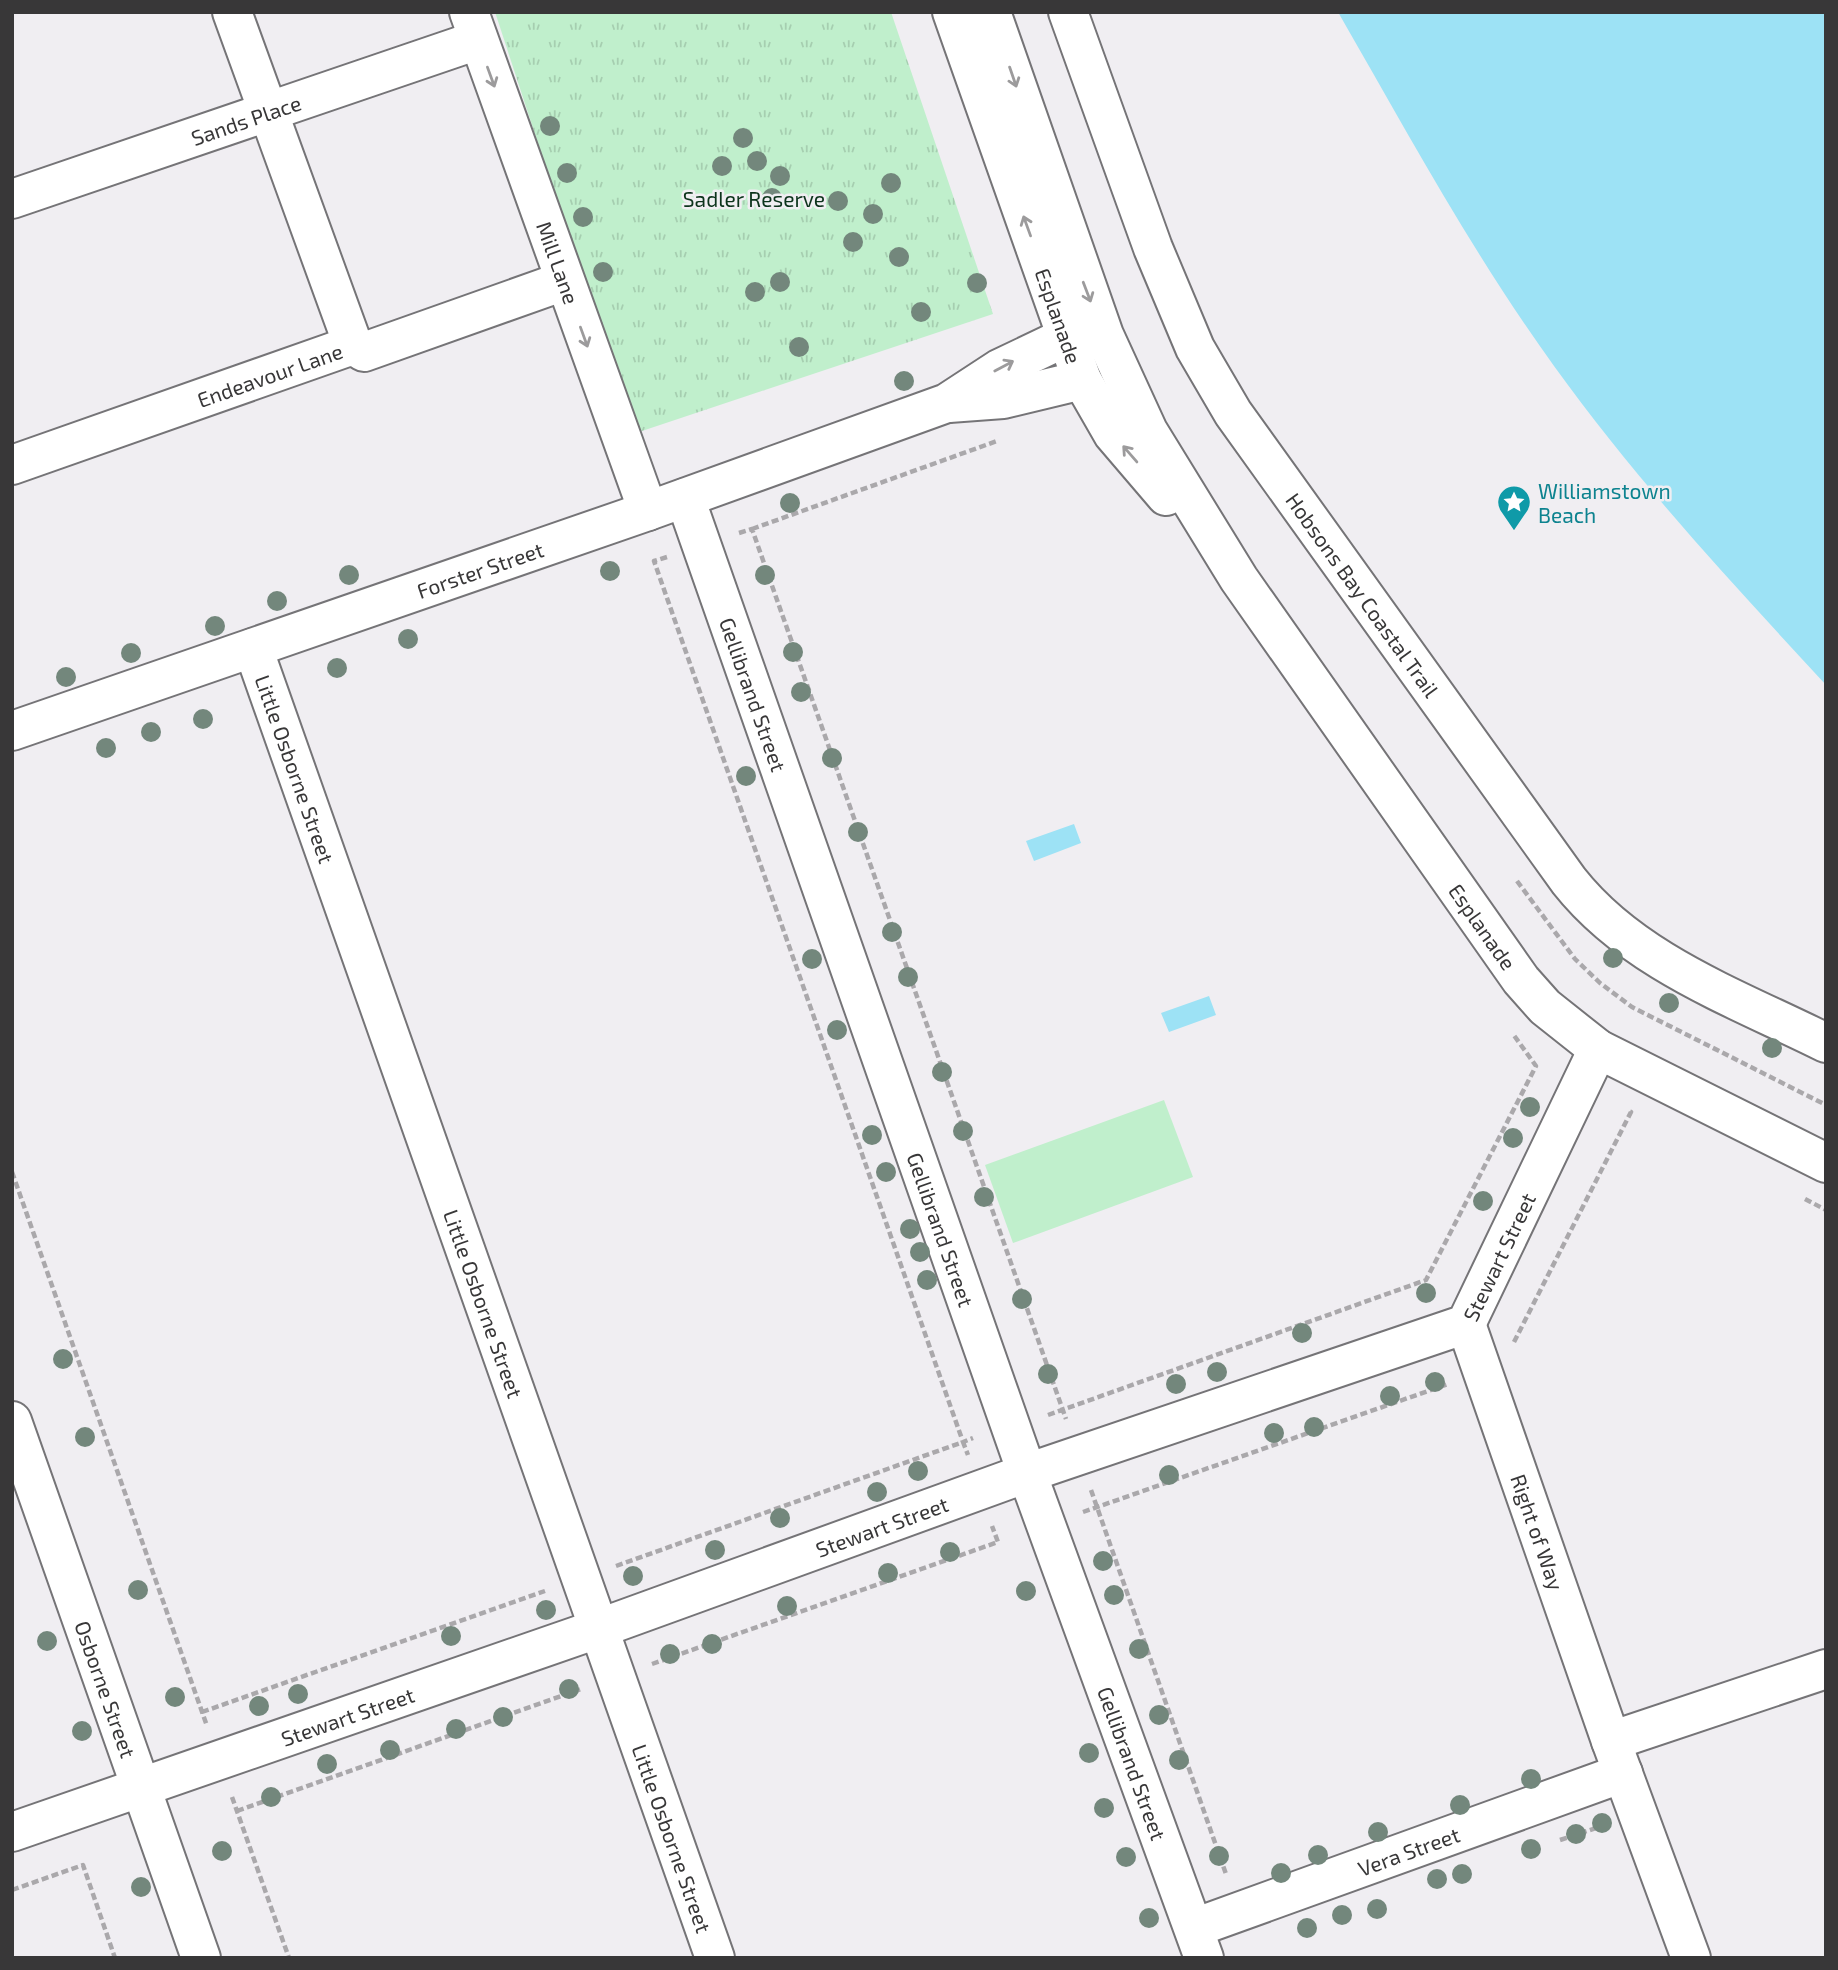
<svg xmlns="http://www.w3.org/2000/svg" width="1838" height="1970" font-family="'Exo 2',sans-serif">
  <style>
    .grass { fill: url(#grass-tufts) }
    .garden { fill: #c0efcc }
    .water { fill: #9de2f5 }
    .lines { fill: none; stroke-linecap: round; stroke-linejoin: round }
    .minor-casing { stroke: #757477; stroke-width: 42 }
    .path { stroke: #aaa8ab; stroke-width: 4.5; stroke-dasharray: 7 3.5; stroke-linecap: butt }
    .minor { stroke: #fff; stroke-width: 38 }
    .tree { fill: #73877c }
    .oneway { stroke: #9c9b9c }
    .labels { text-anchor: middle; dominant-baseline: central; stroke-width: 5; stroke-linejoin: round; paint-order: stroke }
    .street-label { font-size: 21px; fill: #383738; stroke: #f0eef2 }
    .park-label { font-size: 21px; fill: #0c331b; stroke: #f0eef2 }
    .culture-label { font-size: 21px; fill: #0d838f; stroke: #f0eef2; text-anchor: start }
  </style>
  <defs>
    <pattern id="grass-tufts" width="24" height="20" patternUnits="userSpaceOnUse" patternTransform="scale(1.75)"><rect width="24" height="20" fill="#c0efcc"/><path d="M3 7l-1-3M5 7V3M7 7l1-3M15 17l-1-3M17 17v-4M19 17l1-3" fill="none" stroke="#a6ceb0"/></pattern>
  </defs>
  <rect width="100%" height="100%" fill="#f0eef2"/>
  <path class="grass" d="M495 12H891L993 314 633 434Z"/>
  <path class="garden" d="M1164 1100 1193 1177 1013 1243 985 1165Z"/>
  <path class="water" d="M1338 12H1826V685C1731 582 1636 480 1554 366 1473 254 1407 132 1338 12Z
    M1074 824 1081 843 1034 861 1026 841Z
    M1209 996 1216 1015 1169 1032 1161 1013Z"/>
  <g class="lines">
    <g class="minor-casing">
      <g id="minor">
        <path d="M232 12 353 345"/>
        <path id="s1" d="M469 12 648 511"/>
        <path id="s2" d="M952 12 1082 380 1113 434 1166 496"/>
        <path id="s3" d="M991 12 1104 335 1148 431 1239 579 1521 980 1545 1007 1598 1049 1826 1163"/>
        <path id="s4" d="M1068 12 1153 248 1195 348 1233 413 1569 881C1633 962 1736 998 1826 1043"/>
        <path id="s5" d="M12 199 478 40"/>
        <path d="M949 403 1003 399 1082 380"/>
        <path id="s6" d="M12 465 353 345 364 352 564 281"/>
        <path id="s7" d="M685 498 1027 1473 1204 1958"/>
        <path id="s8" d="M253 648 715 1958"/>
        <path id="s9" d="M12 731 648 511 947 403 999 369 1066 337"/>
        <path id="s10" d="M1466 1324 1611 1741 1691 1958"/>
        <path id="s11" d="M12 1421 201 1958"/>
        <path d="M1611 1741 1826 1669"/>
        <path id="s12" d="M12 1832 600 1628 1027 1473 1466 1324 1598 1049"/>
        <path id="s13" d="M1194 1928 1623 1773"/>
      </g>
    </g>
    <path class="path" d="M752 529 997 441
      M739 533 752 529 1066 1419
      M667 557 654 561 963 1442 973 1438
      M1517 881 1575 959 1600 983 1632 1007 1826 1105
      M12 1172 207 1726
      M1805 1199 1826 1210
      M1514 1342 1631 1112 1628 1111
      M1048 1415 1426 1280 1536 1066 1513 1034
      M1091 1490 1226 1874
      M1083 1512 1448 1384
      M616 1566 963 1442 968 1455
      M652 1664 998 1542 992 1526
      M202 1712 545 1591
      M232 1797 289 1958
      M237 1811 581 1689
      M1560 1840 1602 1826
      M12 1890 83 1865 115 1958"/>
    <use href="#minor" class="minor"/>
  </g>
  <g class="tree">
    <circle cx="550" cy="126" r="10"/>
    <circle cx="743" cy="138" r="10"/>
    <circle cx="757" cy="161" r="10"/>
    <circle cx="722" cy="166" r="10"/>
    <circle cx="567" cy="173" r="10"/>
    <circle cx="780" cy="176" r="10"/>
    <circle cx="891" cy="183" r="10"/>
    <circle cx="772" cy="198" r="10"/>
    <circle cx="838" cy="201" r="10"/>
    <circle cx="873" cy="214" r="10"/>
    <circle cx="583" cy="217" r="10"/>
    <circle cx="853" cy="242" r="10"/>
    <circle cx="899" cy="257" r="10"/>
    <circle cx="603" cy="272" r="10"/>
    <circle cx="780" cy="282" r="10"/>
    <circle cx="977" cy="283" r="10"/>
    <circle cx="755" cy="292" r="10"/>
    <circle cx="921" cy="312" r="10"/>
    <circle cx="799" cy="347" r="10"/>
    <circle cx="904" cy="381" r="10"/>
    <circle cx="790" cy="503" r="10"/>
    <circle cx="610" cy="571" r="10"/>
    <circle cx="349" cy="575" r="10"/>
    <circle cx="765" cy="575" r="10"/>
    <circle cx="277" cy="601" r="10"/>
    <circle cx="215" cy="626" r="10"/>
    <circle cx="408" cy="639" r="10"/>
    <circle cx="793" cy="652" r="10"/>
    <circle cx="131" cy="653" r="10"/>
    <circle cx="337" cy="668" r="10"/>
    <circle cx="66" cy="677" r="10"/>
    <circle cx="801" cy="692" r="10"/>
    <circle cx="203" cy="719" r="10"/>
    <circle cx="151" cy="732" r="10"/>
    <circle cx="106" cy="748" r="10"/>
    <circle cx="832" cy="758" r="10"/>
    <circle cx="746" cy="776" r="10"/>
    <circle cx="858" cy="832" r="10"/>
    <circle cx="892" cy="932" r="10"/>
    <circle cx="1613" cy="958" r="10"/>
    <circle cx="812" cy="959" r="10"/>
    <circle cx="908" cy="977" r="10"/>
    <circle cx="1669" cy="1003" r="10"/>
    <circle cx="837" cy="1030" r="10"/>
    <circle cx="1772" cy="1048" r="10"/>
    <circle cx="942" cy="1072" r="10"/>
    <circle cx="1530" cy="1107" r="10"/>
    <circle cx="963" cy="1131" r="10"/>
    <circle cx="872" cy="1135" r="10"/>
    <circle cx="1513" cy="1138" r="10"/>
    <circle cx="886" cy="1172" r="10"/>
    <circle cx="984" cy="1197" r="10"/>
    <circle cx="1483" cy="1201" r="10"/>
    <circle cx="910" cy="1229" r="10"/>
    <circle cx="920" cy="1252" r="10"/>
    <circle cx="927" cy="1280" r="10"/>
    <circle cx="1426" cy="1293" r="10"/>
    <circle cx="1022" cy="1299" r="10"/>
    <circle cx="1302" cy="1333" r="10"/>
    <circle cx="63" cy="1359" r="10"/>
    <circle cx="1217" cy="1372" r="10"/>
    <circle cx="1048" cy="1374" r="10"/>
    <circle cx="1435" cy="1382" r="10"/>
    <circle cx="1176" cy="1384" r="10"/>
    <circle cx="1390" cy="1396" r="10"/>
    <circle cx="1314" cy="1427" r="10"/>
    <circle cx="1274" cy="1433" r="10"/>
    <circle cx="85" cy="1437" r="10"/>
    <circle cx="918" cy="1471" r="10"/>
    <circle cx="1169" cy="1475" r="10"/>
    <circle cx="877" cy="1492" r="10"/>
    <circle cx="780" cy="1518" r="10"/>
    <circle cx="715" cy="1550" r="10"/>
    <circle cx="950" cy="1552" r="10"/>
    <circle cx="1103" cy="1561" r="10"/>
    <circle cx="888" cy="1573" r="10"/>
    <circle cx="633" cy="1576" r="10"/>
    <circle cx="138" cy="1590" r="10"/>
    <circle cx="1026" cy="1591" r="10"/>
    <circle cx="1114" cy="1595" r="10"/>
    <circle cx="787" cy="1606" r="10"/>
    <circle cx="546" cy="1610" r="10"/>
    <circle cx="451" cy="1636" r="10"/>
    <circle cx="47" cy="1641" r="10"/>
    <circle cx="712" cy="1644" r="10"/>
    <circle cx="1139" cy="1649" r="10"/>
    <circle cx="670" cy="1654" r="10"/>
    <circle cx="569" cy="1689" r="10"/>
    <circle cx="298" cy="1694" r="10"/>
    <circle cx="175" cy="1697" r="10"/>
    <circle cx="259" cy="1706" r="10"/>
    <circle cx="1159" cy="1715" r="10"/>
    <circle cx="503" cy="1717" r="10"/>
    <circle cx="456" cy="1729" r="10"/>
    <circle cx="82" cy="1731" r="10"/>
    <circle cx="390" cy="1750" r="10"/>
    <circle cx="1089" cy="1753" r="10"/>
    <circle cx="1179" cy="1760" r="10"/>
    <circle cx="327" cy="1764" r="10"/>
    <circle cx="1531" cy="1779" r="10"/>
    <circle cx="271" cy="1797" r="10"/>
    <circle cx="1460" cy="1805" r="10"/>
    <circle cx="1104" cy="1808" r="10"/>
    <circle cx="1602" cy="1823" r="10"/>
    <circle cx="1378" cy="1832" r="10"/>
    <circle cx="1576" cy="1834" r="10"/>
    <circle cx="1531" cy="1849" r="10"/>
    <circle cx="222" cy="1851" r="10"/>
    <circle cx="1318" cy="1855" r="10"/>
    <circle cx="1219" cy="1856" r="10"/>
    <circle cx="1126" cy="1857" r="10"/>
    <circle cx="1281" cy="1873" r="10"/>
    <circle cx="1462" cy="1874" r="10"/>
    <circle cx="1437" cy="1879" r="10"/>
    <circle cx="141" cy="1887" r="10"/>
    <circle cx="1377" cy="1909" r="10"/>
    <circle cx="1342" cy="1915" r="10"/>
    <circle cx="1149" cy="1918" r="10"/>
    <circle cx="1307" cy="1928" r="10"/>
  </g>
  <defs><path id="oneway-shaft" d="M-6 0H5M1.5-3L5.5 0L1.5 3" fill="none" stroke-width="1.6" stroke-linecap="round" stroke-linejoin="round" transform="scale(1.75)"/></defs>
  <g class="oneway">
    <use href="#oneway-shaft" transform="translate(491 77) rotate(70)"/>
    <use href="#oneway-shaft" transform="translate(1013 77) rotate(71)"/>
    <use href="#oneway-shaft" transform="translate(1027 226) rotate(-110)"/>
    <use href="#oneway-shaft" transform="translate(1087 292) rotate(69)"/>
    <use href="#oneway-shaft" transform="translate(584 337) rotate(70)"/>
    <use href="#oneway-shaft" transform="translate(1004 366) rotate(-28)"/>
    <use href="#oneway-shaft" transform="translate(1130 454) rotate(-131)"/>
  </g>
  <defs>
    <g id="sight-pin" transform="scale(1.75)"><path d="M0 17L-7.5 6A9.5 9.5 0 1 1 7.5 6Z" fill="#0f9aa8" stroke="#f0eef2"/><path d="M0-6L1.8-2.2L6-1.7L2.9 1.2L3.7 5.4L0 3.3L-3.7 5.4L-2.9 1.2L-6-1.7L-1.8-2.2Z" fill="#fff"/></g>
  </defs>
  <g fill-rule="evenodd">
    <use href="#sight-pin" x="1514" y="502"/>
  </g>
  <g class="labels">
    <g class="street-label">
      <text stroke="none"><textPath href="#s5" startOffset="247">Sands Place</textPath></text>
      <text stroke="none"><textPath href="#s1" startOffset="266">Mill Lane</textPath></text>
      <text stroke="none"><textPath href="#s2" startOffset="322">Esplanade</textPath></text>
      <text stroke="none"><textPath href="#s6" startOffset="273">Endeavour Lane</textPath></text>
      <text stroke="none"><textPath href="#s9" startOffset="495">Forster Street</textPath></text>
      <text stroke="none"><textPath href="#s4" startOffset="658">Hobsons Bay Coastal Trail</textPath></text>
      <text stroke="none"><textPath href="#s7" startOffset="208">Gellibrand Street</textPath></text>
      <text stroke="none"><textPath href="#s8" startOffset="128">Little Osborne Street</textPath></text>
      <text stroke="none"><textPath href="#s3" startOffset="1046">Esplanade</textPath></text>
      <text stroke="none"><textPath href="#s7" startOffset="775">Gellibrand Street</textPath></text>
      <text stroke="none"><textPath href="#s12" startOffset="1615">Stewart Street</textPath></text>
      <text stroke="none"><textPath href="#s8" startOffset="695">Little Osborne Street</textPath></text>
      <text stroke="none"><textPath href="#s12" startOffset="922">Stewart Street</textPath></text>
      <text stroke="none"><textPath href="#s10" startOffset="220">Right of Way</textPath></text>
      <text stroke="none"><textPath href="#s11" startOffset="284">Osborne Street</textPath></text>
      <text stroke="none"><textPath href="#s12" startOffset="355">Stewart Street</textPath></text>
      <text stroke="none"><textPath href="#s7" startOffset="1342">Gellibrand Street</textPath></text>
      <text stroke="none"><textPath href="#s8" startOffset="1262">Little Osborne Street</textPath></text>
      <text stroke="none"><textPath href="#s13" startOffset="228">Vera Street</textPath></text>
    </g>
    <g class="park-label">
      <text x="754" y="198">Sadler Reserve</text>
    </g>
    <g class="culture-label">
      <text x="1538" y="490">Williamstown<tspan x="1538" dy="24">Beach</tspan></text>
    </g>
  </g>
  <rect width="1838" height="1970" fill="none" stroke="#383738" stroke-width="28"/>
</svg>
